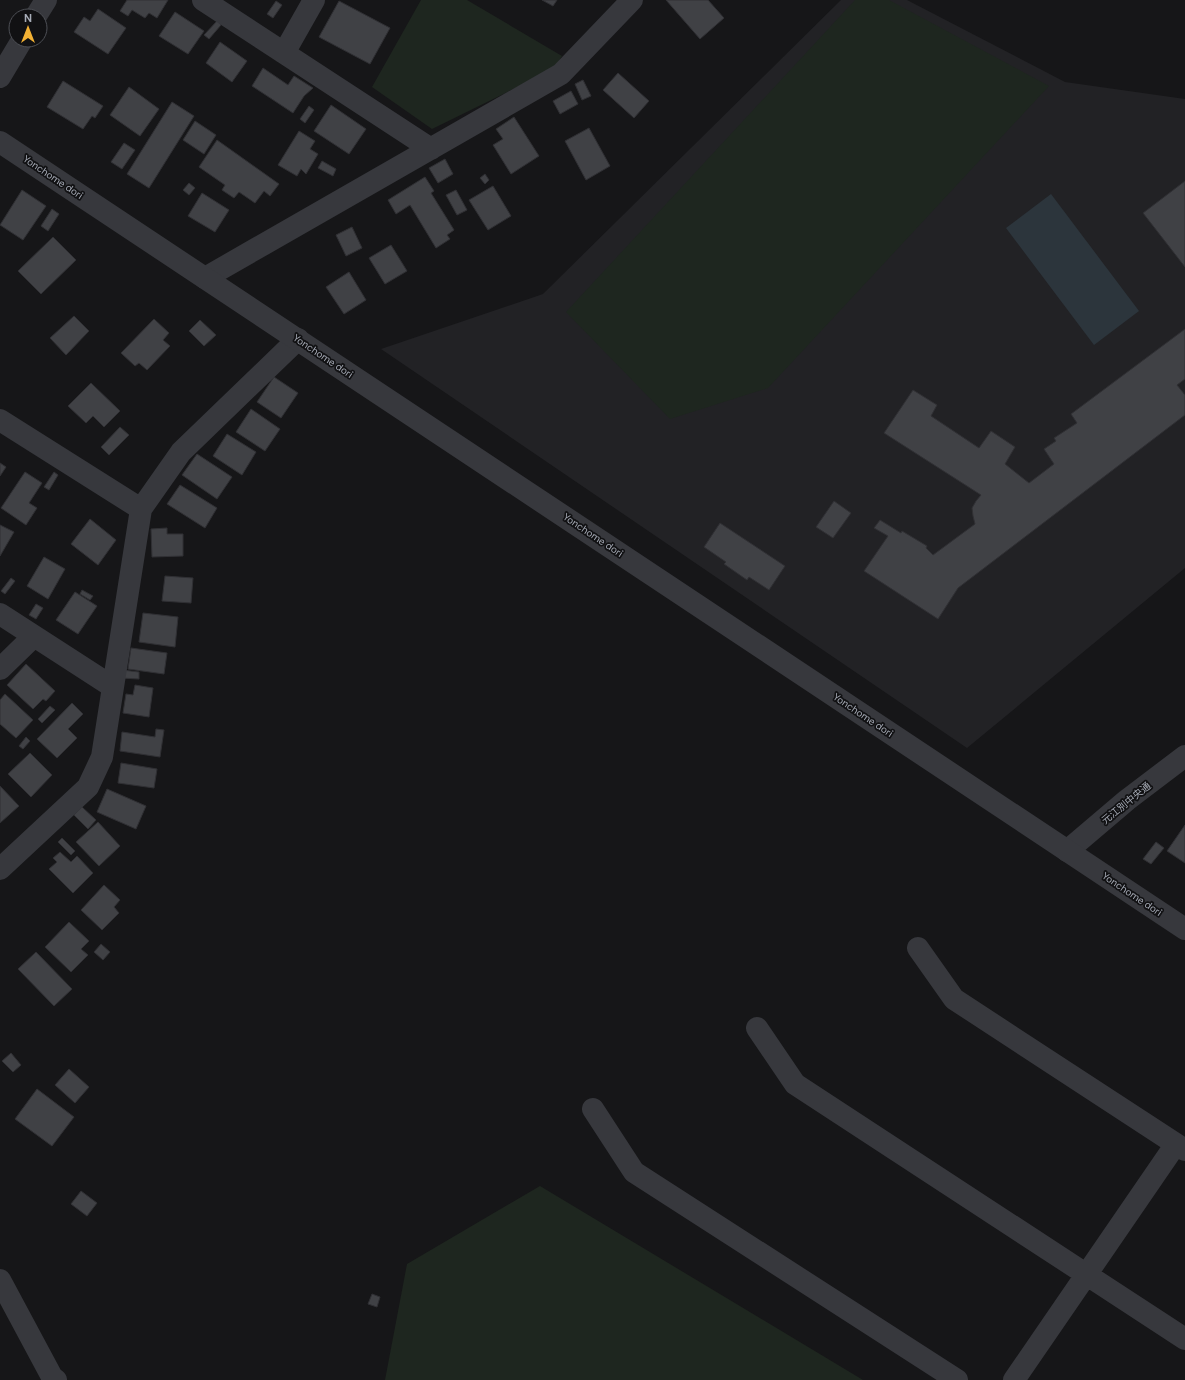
<svg xmlns="http://www.w3.org/2000/svg" width="1185" height="1380" font-family="'DM Sans','Noto Sans JP',sans-serif">
  <style>
    .built { fill: #222225 }
    .green { fill: #1e261f }
    .water { fill: #2c353c }
    .building { fill: #404145; stroke: #303034 }
    .lines { fill: none; stroke-linecap: round; stroke-linejoin: round }
    .minor { stroke: #37383d; stroke-width: 22 }
    .tertiary { stroke: #37383d; stroke-width: 22 }
    .labels { text-anchor: middle; dominant-baseline: central; stroke-width: 3.5; stroke-linejoin: round; paint-order: stroke }
    .street-label { font-size: 10px; fill: #a8adb8; stroke: #111113 }
  </style>
  <rect width="100%" height="100%" fill="#161618"/>
  <path class="built" d="M841 0H907L1065 82 1185 99V568L967 748 381 349 543 294Z"/>
  <path class="green" d="M421 0H467L562 56 554 69 432 129 372 87Z
    M855 0H889L1049 86 768 388 670 419 566 312Z
    M540 1186 863 1380H385L407 1264Z"/>
  <path class="water" d="M1051 194 1139 311 1094 345 1006 228Z"/>
  <path class="building" d="M127 0H168L157 18 149 13 145 18 132 10 128 16 120 11Z
    M542 0H557L553 6Z
    M666 0H708L724 18 700 39Z
    M276 1 282 5 273 18 267 14Z
    M339 1 390 28 370 64 319 37Z
    M98 9 126 28 108 54 74 32 84 17 90 21Z
    M175 12 204 31 188 54 159 36Z
    M217 21 221 25 209 39 204 35Z
    M220 42 247 61 232 82 206 63Z
    M263 68 288 85 294 76 313 88 304 96 293 113 252 86Z
    M618 73 649 101 634 118 603 90Z
    M583 80 591 96 582 100 575 84Z
    M63 81 103 106 95 118 92 116 83 129 47 107Z
    M129 87 159 109 140 136 110 115Z
    M571 91 578 104 560 114 553 101Z
    M172 102 194 116 149 188 127 174Z
    M331 105 366 129 349 154 314 131Z
    M309 106 314 110 305 123 300 119Z
    M514 117 539 156 511 174 493 145 503 139 496 129Z
    M195 121 216 135 204 154 183 140Z
    M589 128 610 166 586 180 565 141Z
    M299 131 315 141 310 149 318 154 306 174 301 169 297 176 278 165Z
    M217 140 279 184 270 196 264 191 255 203 239 192 234 198 222 190 225 185 199 167Z
    M124 143 135 150 122 169 111 162Z
    M445 159 453 174 438 183 429 168Z
    M322 161 336 169 333 176 318 168Z
    M485 174 489 180 485 184 480 178Z
    M425 177 434 191 431 193 454 230 447 235 450 239 436 248 410 205 396 214 388 200Z
    M1185 181V267L1143 213Z
    M189 183 195 188 189 195 183 190Z
    M493 186 511 216 488 230 469 200Z
    M22 190 46 206 23 240 0 225Z
    M456 190 467 210 457 215 446 195Z
    M202 193 229 210 215 232 188 216Z
    M52 209 59 214 48 231 41 226Z
    M352 227 362 248 346 256 336 235Z
    M53 237 76 260 41 294 18 271Z
    M391 245 407 271 385 284 369 258Z
    M349 272 366 300 344 314 326 287Z
    M74 316 89 331 66 355 50 338Z
    M154 319 169 333 163 340 170 346 147 370 139 363 135 366 121 353Z
    M200 320 216 335 204 346 189 331Z
    M1185 329V379L1177 385 1185 395V415L958 588 938 619 864 571 888 536 874 528 880 520 901 533 902 531 927 546 926 548 933 555 975 524 973 516 972 508 976 501 981 495 884 433 913 390 937 405 931 416 979 448 991 431 1015 447 1005 464 1029 483 1054 464 1044 449 1056 441 1054 438 1077 423 1071 414Z
    M274 377 298 393 281 418 257 402Z
    M91 383 120 411 104 427 93 416 86 423 68 406Z
    M251 409 280 429 265 451 236 432Z
    M120 427 129 435 109 455 101 447Z
    M227 434 256 452 242 475 213 456Z
    M197 454 232 477 217 499 182 475Z
    M0 463 6 467 0 476Z
    M25 472 42 483 29 503 37 508 26 525 1 508Z
    M54 472 58 475 49 490 44 487Z
    M180 485 217 508 205 528 167 504Z
    M834 501 851 513 833 538 816 527Z
    M90 519 116 540 98 565 71 544Z
    M720 523 785 566 769 590 749 577 747 580 724 564 726 562 704 547Z
    M0 525 14 532 0 556Z
    M167 528V534H183V556L152 557 151 529Z
    M44 557 65 569 48 599 27 586Z
    M165 576 193 578 191 603 162 601Z
    M11 578 15 581 5 594 1 591Z
    M82 590 93 596 90 600 80 594Z
    M75 592 97 606 78 634 56 620Z
    M36 604 43 608 36 619 29 615Z
    M143 613 178 617 175 647 139 642Z
    M131 648 167 653 164 674 128 669Z
    M26 664 55 691 46 701 43 699 33 709 7 685Z
    M122 670 139 672V679L121 678Z
    M135 685 153 688 149 717 123 713 126 694 133 695Z
    M5 694 33 720 16 738 0 724V700Z
    M72 703 83 714 68 729 77 738 57 758 37 739Z
    M50 706 55 710 42 723 38 719Z
    M156 729 164 730 160 757 120 751 122 732 155 737Z
    M26 737 30 741 23 749 19 746Z
    M30 753 52 775 31 797 8 774Z
    M121 763 157 769 154 788 118 783Z
    M0 786 19 806 0 823Z
    M107 789 146 806 136 829 97 812Z
    M82 807 96 820 88 829 74 815Z
    M98 822 120 846 99 866 76 842Z
    M1185 825V863L1167 851Z
    M62 838 75 851 71 855 58 842Z
    M1156 842 1164 848 1151 864 1143 859Z
    M60 852 71 862 77 856 93 873 73 893 49 869 57 862 53 858Z
    M104 885 120 900 114 907 119 913 102 930 81 910Z
    M69 922 89 941 81 949 88 955 71 972 45 947Z
    M101 944 110 952 103 960 94 952Z
    M36 952 72 989 54 1006 18 969Z
    M11 1053 21 1065 13 1072 2 1061Z
    M69 1069 89 1087 75 1103 55 1085Z
    M37 1089 74 1117 52 1146 15 1119Z
    M81 1191 97 1203 87 1216 71 1204Z
    M372 1294 380 1297 377 1307 368 1304Z"/>
  <g class="lines">
    <path class="minor" d="M203 0 431 149
      M36 16 46 0
      M284 53 314 0
      M0 77 22 40
      M205 278 561 74 632 0
      M0 420 141 509
      M0 614 113 687
      M0 669 34 636
      M1067 851 1127 800 1185 756
      M0 869 88 787 102 757 141 509 181 452 298 339
      M918 948 954 999 1185 1150
      M757 1028 795 1084 1185 1339
      M593 1109 634 1172 957 1380
      M0 1280 52 1377 56 1380
      M1014 1380 1176 1144"/>
    <path class="tertiary" d="M0 142 1185 929"/>
  </g>
  <g class="labels">
    <g class="street-label">
      <text transform="translate(53 177) rotate(34)">Yonchome dori</text>
      <text transform="translate(323 356) rotate(34)">Yonchome dori</text>
      <text transform="translate(593 535) rotate(34)">Yonchome dori</text>
      <text transform="translate(863 715) rotate(34)">Yonchome dori</text>
      <text transform="translate(1126 803) rotate(-39)">元江別中央通</text>
      <text transform="translate(1132 894) rotate(34)">Yonchome dori</text>
    </g>
  </g>
  <g transform="translate(28 28)"><circle r="19" fill="#111113" stroke="#4d4f55"/>
  <path d="M0-3L7 15L0 10L-7 15Z" fill="#f2b134"/>
  <text y="-6" font-size="11" font-weight="bold" text-anchor="middle" fill="#a8adb8">N</text>
  </g>
</svg>
